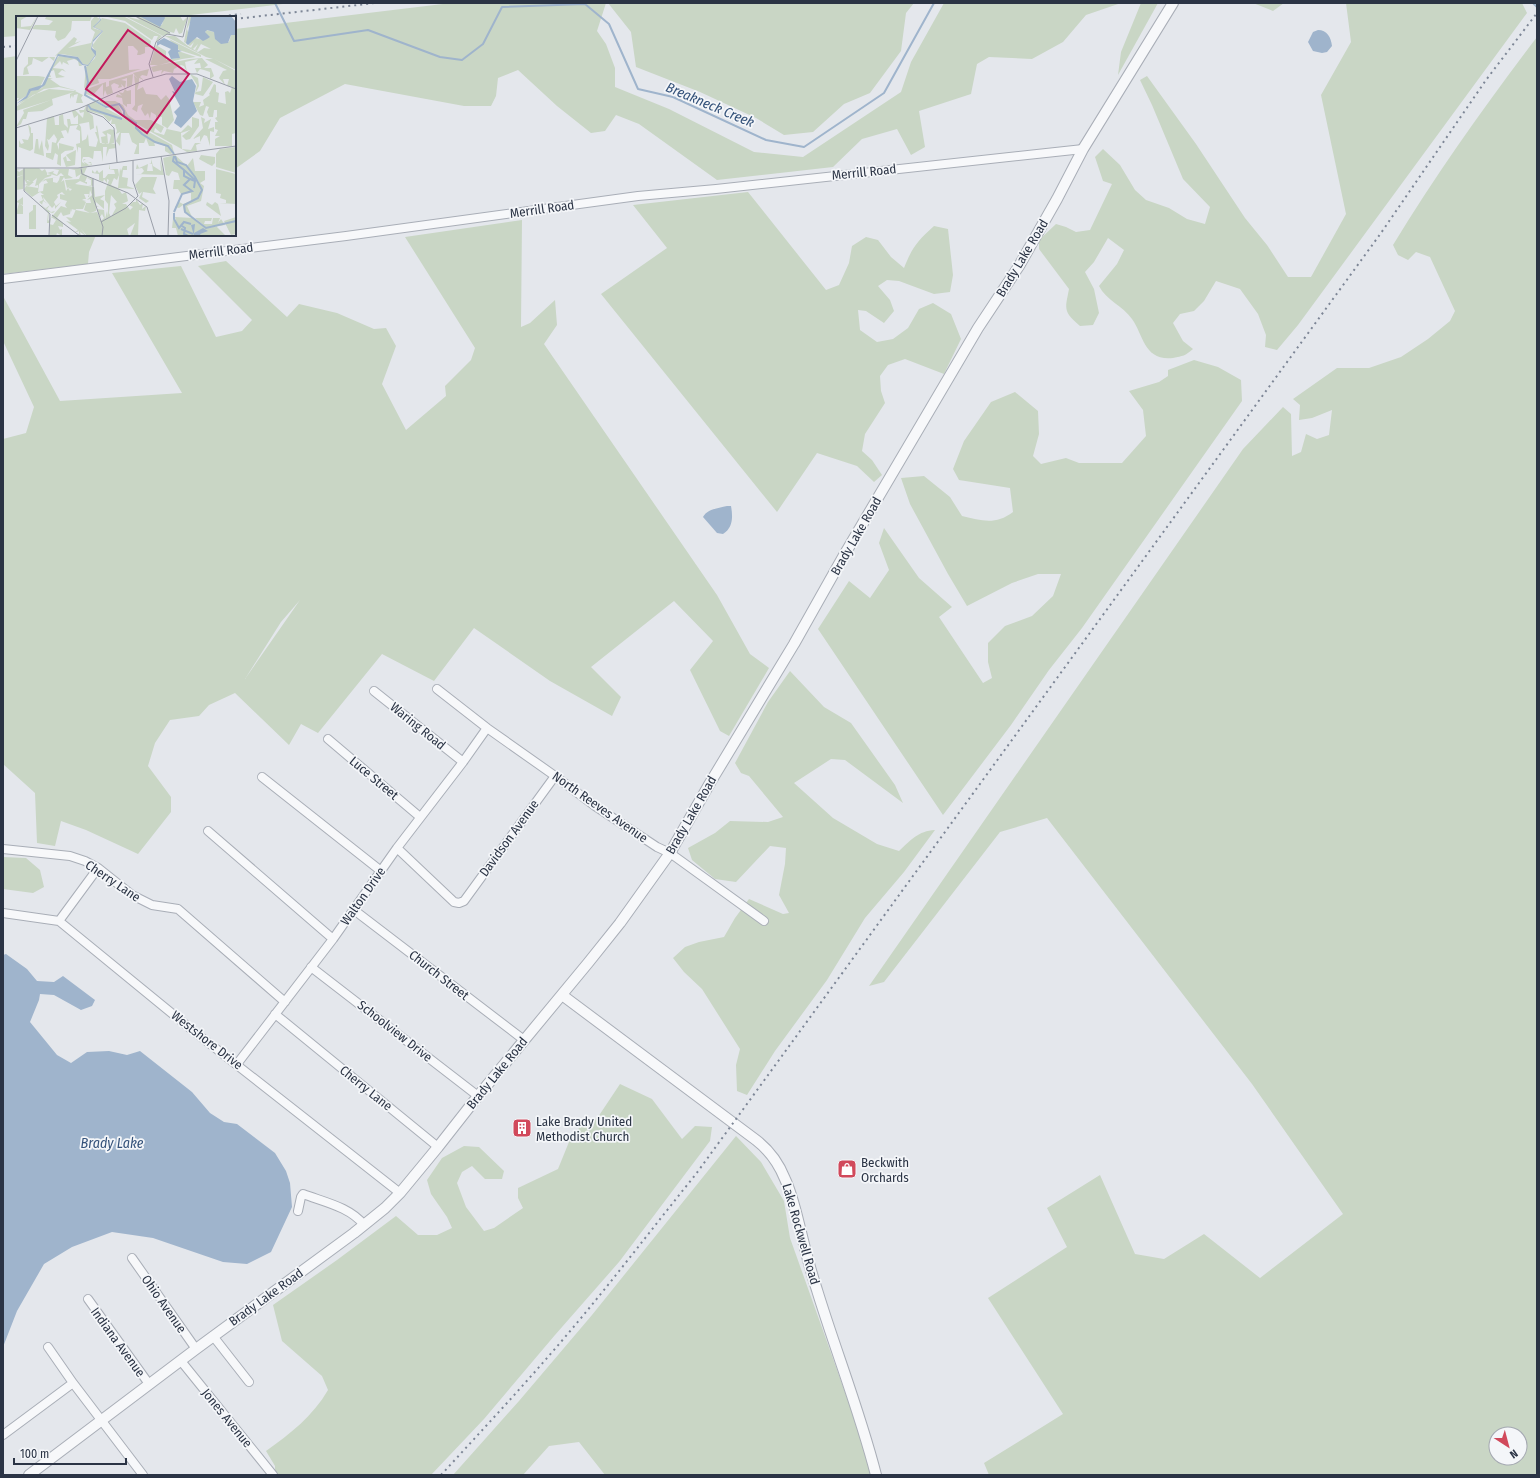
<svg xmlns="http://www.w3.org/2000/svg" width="1540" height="1478" font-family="'Fira Sans Condensed',sans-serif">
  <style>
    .green { fill: #c9d6c5; fill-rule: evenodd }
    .water { fill: #9fb4cc }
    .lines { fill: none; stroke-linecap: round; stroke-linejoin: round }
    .stream { stroke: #9fb4cc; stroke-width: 2 }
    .minor-casing { stroke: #a9aeb7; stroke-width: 10 }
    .tertiary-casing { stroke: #a9aeb7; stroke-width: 12 }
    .minor { stroke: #f7f8fa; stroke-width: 8 }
    .tertiary { stroke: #f7f8fa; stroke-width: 10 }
    .rail { stroke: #7d8696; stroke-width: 2; stroke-dasharray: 2 4; stroke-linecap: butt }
    .labels { text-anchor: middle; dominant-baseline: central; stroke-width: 3.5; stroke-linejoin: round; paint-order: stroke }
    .street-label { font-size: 13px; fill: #2b3445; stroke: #f4f6f9 }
    .poi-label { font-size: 13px; fill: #2b3445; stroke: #f4f6f9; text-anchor: start }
    .water-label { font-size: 14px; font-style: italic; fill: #34527a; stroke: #f4f6f9 }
    .inset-river { fill: none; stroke: #9fb4cc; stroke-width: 2 }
    .inset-road { fill: none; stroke: #9a9fa9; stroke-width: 1 }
    .view { fill: #c2185b; fill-opacity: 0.15; stroke: #c2185b; stroke-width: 2 }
    .inset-edge { fill: none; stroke: #2b3445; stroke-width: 2 }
  </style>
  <rect width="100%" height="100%" fill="#e4e7ec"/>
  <path class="green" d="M3 3H291L174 17H17V36L3 37Z
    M451 3H606L597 31 606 44 615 68V87L669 109 754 152 803 157 901 92 911 62 944 3H1121L1086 15 1063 42 1032 59 989 57 977 64 971 94 919 111 925 147 911 155 897 129 862 139 833 167 717 180 639 124 616 115 605 131 591 133 557 106 518 70 498 78 496 96 491 106H464L345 84 280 118 260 151 235 169V29Z
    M608 3H914L906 13 901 51 870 93 844 104 813 132 784 135 756 118 700 92 636 67 631 32Z
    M1141 3H1158L1118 75 1121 52Z
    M1253 3H1284L1273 11Z
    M1346 3H1522L1527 13 1298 325 1277 350 1265 347 1266 335 1258 314 1240 289 1216 281 1204 301 1194 311 1180 314 1173 323 1183 341 1193 349C1185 356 1183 356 1173 358 1144 361 1144 336 1132 319 1123 306 1106 300 1099 286L1117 264 1124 250 1108 238 1094 262 1085 272 1094 289 1099 313 1093 325 1080 326C1063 311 1065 310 1069 289L1039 249V240L1056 224 1066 227 1076 232 1090 230 1112 184 1103 181 1095 157 1103 149 1120 165 1135 190 1146 200 1169 208 1187 219 1205 224 1210 207 1183 179 1152 105 1140 80 1147 76 1196 144 1245 218 1267 245 1288 277H1311L1346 214 1321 95 1351 42Z
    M1537 37V1475H989L984 1463 1063 1414 988 1298 1067 1247 1047 1208 1100 1175 1135 1254 1164 1259 1204 1234 1260 1278 1343 1214 1252 1084 1047 818 1000 832 884 982 869 986 1243 449 1283 407 1291 414 1292 456 1301 452 1306 434 1317 439 1329 435 1332 410 1312 418 1299 420 1300 405 1293 399 1337 368H1369L1401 357 1428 339 1450 321 1455 311 1430 257 1416 252 1408 260 1398 255 1393 245C1437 173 1486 104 1537 37ZM1496 1434H1520V1458H1496Z
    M17 56V235H96L89 252 88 264 3 274V58Z
    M748 192 826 290 839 285 849 263 852 246 866 237 878 240 891 257 904 268C912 248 917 241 934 226L948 229 953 275 950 292 934 294 899 281 887 280 878 286 890 300 894 311 884 323 866 311 858 310 860 330 877 342 893 339 908 328 919 309 933 303 951 314 961 339 944 374 905 359 888 365 880 376 881 391 885 403 865 434 862 451 872 460 882 475 874 482 857 466 817 453 777 512 601 294 667 248 633 205Z
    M522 220 521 327 530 323 555 300 557 325 544 344 717 595 750 654 769 668 729 736 720 731 690 670 713 641 674 601 591 667 621 697 612 716 550 681 474 628 434 681 382 654 318 733 301 724 289 745 235 693 209 705 199 716 170 720 155 743 148 766 171 797V812L138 854 86 830 61 821 55 846 37 843 35 793 3 764V439L26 433 34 407 3 341V296L60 401 182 393 112 273 181 266 216 337 242 331 252 320 198 266 226 261 287 317 299 304 337 313 374 329 386 328 396 346 382 384 406 430 446 396 445 386 471 360 475 348 405 237ZM300 600 245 679 281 622Z
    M1194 360 1218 367 1241 380 1242 401 1082 628 1049 670 1011 725 943 815 818 629 849 581 870 598 889 570 879 543 884 528 919 578 952 607 939 617 983 683 992 678 988 662V643L1005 626 1032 616 1053 596 1061 574H1038L1012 583 967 606 948 574 910 504 901 478 924 476 950 497 962 516C982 521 996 525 1013 512L1010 488 959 480 953 469 964 441 991 402 1015 392 1038 411 1039 434 1033 456 1041 464 1066 458 1079 463H1122L1146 436 1143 410 1129 391 1159 382 1168 376V370Z
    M790 671 824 707 851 723 895 785 903 803 845 760 831 759 794 783 833 818 877 844 899 851C911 840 918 831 935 830L904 872 865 918 827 980 775 1051 747 1095 737 1091 736 1065 740 1049 702 989 684 972 673 958 685 947 699 942 724 937 735 918 749 899 783 914 789 913 779 895 785 864 786 848 770 846 736 882 715 879 692 860 688 848 715 833 730 821 768 822 783 817 749 776 741 773 735 763 768 702Z
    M3 857 26 858 40 870 44 887 33 893 3 889Z
    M620 1084 652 1099 682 1139 695 1126 712 1127 710 1141 619 1262 555 1335 484 1419 431 1475H275V1466L266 1451C290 1434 313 1416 328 1390L322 1376 282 1341 273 1305 337 1260 396 1216 418 1235H437L452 1228 447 1217 431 1194 427 1180 442 1158 464 1146 479 1147 504 1171 502 1179H485L472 1166 462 1172 457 1183 466 1207 484 1231 494 1228 523 1208 518 1198V1188L558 1169 571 1137 580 1127 591 1122 598 1117Z
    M736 1136 761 1162 784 1201 790 1238 866 1451 871 1475H605L579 1442 549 1446 523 1475H453L519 1401 592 1315Z"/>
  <path class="water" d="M1318 30C1327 30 1331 37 1332 46L1327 52 1322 53 1313 51 1308 42 1313 32Z
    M727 506H731C733 517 733 528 723 534L717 533 703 517C707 509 719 508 727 506Z
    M6 954 27 969 37 981 54 982 63 976 95 1000 92 1006 81 1010 54 995 40 994 39 1000 30 1022 57 1055 71 1063 87 1052 109 1051 127 1055 140 1051 192 1092 210 1113 224 1122 237 1124 275 1153 286 1171 290 1183 292 1207 271 1252 247 1264 223 1262 153 1238 112 1232 72 1247 44 1264 17 1311 3 1347V955Z"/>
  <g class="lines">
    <path class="stream" d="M275 3 294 41 368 30 440 57 462 60 483 44 502 7 585 4 609 24 638 89 673 97 766 140 804 147 884 93 934 3
      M1533 3 1537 7"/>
    <g class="minor-casing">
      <path id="minor" d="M3 279 346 236 638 196 716 189 1083 149
        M437 689 487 728 555 776 595 806 657 847 670 853 764 921
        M374 691 463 762
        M328 739 420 817
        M262 777 381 871
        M208 831 333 939
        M397 848 454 902 459 903 464 901 555 776
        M3 849 70 856 85 861 98 868 132 895 152 905 178 909 285 1002
        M354 910 524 1040
        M3 913 59 921 191 1029 400 1193
        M59 921 98 868
        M311 967 478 1096
        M275 1014 438 1147
        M237 1064 333 939 397 848 463 762 487 728
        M298 1211 301 1197 303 1194C324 1202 350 1207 364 1225
        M132 1258 196 1349
        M88 1299 149 1384
        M213 1336 249 1382
        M48 1347 73 1383 143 1475
        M181 1361 273 1475
        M3 1435 73 1383"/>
    </g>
    <g class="tertiary-casing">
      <path id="tertiary" d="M562 995 756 1140C769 1150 779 1164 785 1179 792 1194 796 1212 800 1228 805 1249 810 1269 817 1290 836 1352 860 1412 876 1475
        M29 1475 196 1349 354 1233 385 1208 400 1193 438 1147 478 1096 588 963 620 923 670 853 710 783 794 644 843 557 978 328 1019 266 1057 199 1083 149 1173 3"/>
    </g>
    <use href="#minor" class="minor"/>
    <use href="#tertiary" class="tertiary"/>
    <path class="rail" d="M217 17 241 14
      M235 19 375 3
      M3 47 17 46
      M441 1475C485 1427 529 1380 571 1330 614 1279 654 1226 696 1174L1381 233 1486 80 1537 13"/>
  </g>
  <defs>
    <g id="building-square" transform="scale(1)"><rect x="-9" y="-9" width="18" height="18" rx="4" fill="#d1495b" stroke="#f4f6f9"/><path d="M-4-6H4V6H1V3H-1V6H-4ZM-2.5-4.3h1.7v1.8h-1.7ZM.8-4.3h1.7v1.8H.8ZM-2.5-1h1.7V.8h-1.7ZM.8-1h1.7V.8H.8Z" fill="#fff"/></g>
    <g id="shop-square" transform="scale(1)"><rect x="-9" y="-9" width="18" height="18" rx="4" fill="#d1495b" stroke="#f4f6f9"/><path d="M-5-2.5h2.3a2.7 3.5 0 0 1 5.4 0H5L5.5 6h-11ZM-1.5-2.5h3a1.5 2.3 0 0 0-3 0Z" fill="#fff"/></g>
  </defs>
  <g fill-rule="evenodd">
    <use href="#building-square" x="522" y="1128"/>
    <use href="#shop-square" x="847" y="1169"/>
  </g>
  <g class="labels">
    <g class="street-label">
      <text transform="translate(864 172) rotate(-6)">Merrill Road</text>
      <text transform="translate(542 209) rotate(-8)">Merrill Road</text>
      <text transform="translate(221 251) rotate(-7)">Merrill Road</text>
      <text transform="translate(1022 258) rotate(-59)">Brady Lake Road</text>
      <text transform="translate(856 536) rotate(-60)">Brady Lake Road</text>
      <text transform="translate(418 726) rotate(39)">Waring Road</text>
      <text transform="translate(374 778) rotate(40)">Luce Street</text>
      <text transform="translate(600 807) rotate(35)">North Reeves Avenue</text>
      <text transform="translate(691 815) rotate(-60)">Brady Lake Road</text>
      <text transform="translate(509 838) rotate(-54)">Davidson Avenue</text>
      <text transform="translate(113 881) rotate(34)">Cherry Lane</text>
      <text transform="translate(363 896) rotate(-55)">Walton Drive</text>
      <text transform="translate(439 975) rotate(38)">Church Street</text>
      <text transform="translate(395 1031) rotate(38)">Schoolview Drive</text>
      <text transform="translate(207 1040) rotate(38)">Westshore Drive</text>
      <text transform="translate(497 1073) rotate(-51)">Brady Lake Road</text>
      <text transform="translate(366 1088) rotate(39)">Cherry Lane</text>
      <text transform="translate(801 1234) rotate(74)">Lake Rockwell Road</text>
      <text transform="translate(266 1297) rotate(-36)">Brady Lake Road</text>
      <text transform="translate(164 1304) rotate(55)">Ohio Avenue</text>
      <text transform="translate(118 1342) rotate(54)">Indiana Avenue</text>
      <text transform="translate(227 1418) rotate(51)">Jones Avenue</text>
    </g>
    <g class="poi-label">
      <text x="536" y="1121">Lake Brady United<tspan x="536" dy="15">Methodist Church</tspan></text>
      <text x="861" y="1162">Beckwith<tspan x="861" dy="15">Orchards</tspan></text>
    </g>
    <g class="water-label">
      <text transform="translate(710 105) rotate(23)">Breakneck Creek</text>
      <text x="112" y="1143">Brady Lake</text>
    </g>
  </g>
  <g transform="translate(16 16)">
    <rect width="220" height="220" fill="#e4e7ec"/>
    <path d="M0 0H12L5 4V11L15 10 21 0 14 14 0 12ZM76 0 74 5H56L55 14 49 22 42 25 39 21 40 15 16 13 19 9H33L37 5 29 3 30 1ZM79 0 84 3 77 12 86 15 77 24 75 31 79 39 72 49 67 48 62 41 46 38 39 40 58 21 61 23 59 27 65 25 52 32 75 27 79 16 75 13V5ZM87 0H107L146 20 139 27 142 20H138L136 24 109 5ZM109 0 124 4 119 0H123L146 9 148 0H164L167 5 172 0 166 17 163 18 160 12 158 17 151 15 155 18 147 20ZM173 0H177L171 13 173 19 171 22 172 29 179 22 187 24 190 14 198 16 203 26H213L215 19H220V54L198 43 220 55V117L216 118V130H199V123L204 120H199L202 114 199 113V106H202L199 102 201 101V94H198L197 101H193L191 96 193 91 190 90 187 100 184 99 177 86H185L183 91 188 89 187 84 194 79 193 78 198 68 200 69V76L203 77 202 86 210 88 209 76 212 75 214 77 216 71 211 70 213 63H207L209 69 203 62 207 55 211 54 189 43H197L190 41 149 20H159L172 30 182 36 188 32 195 33 185 28 181 35 179 34 182 28 177 33 175 32 178 26 174 30 168 26ZM86 2 109 7 135 25 134 31H129V37L124 39H121L122 35 117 30H112L113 54 125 53 94 63H82L83 67 68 72 70 51 79 42 80 36 76 30 87 15 78 11ZM153 23 185 39V41L163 34ZM140 29 150 35V44L163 42 162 35 180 41 166 43 143 49 174 43 186 42 192 49 188 52H195L198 60 194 63V56L188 54 184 53 181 57 179 52H185L184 47 178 48 182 43 169 46 171 56 168 50 165 49 158 53 157 57 148 55 145 58 146 54 137 56 135 51 142 49H134ZM43 40 62 43 66 50H63L62 45 58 43 51 45 53 49 47 46 46 49 44 45 37 52 47 53 50 56 46 54 42 58 49 61 40 62 38 54 33 56 35 61H31L35 52H36L41 42ZM12 41H39L38 45 33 41 26 46 17 42 16 48 11 51 13 58 7 59 8 52 12 48ZM133 53 131 60 126 59 124 61 128 64 123 62V66L119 68 118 59 122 63 117 57ZM117 58 116 69 111 71V62L105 64 110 65 109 72 105 68 106 71 102 72 103 69 98 67 95 69 97 77 91 79 89 74 87 81V68L77 79 81 82 70 78 71 73 90 66V71L93 70V65ZM174 58 182 62 183 70 180 76 185 75 187 61 197 66 187 80 179 78 181 69ZM0 60H22L29 61 24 71 14 73 10 80 0 86 3 82H0ZM31 62H37L34 63 44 70 62 75 43 71 28 73 0 90 12 80 15 75 26 72ZM123 67 121 74 127 71 130 78 141 79 145 84 150 79 153 83 158 104 151 113 165 116 172 109 176 112V101L183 103V110L174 123 170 124 166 120 174 114 165 117 166 133 175 134 179 127H185L180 129 181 135 171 136 91 91 102 88 107 99 109 96 103 88 90 90 82 85H99L107 89 112 99 119 104H135L148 111 145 117 139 112 138 116 148 119 151 112 146 109V101L141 100 140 106V99L135 96 134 103 132 97 129 100 125 93 127 88 122 90 121 96 116 93 119 89V68ZM33 73 59 75 67 79 65 82 67 87H60L62 78 58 79 57 82 56 79 54 83V78L58 76 36 83 37 89 26 95 12 96 10 103H7L5 108 0 111 8 97 7 94 35 84 0 95V91L17 79ZM109 73 111 75 115 74V88H111V91L107 88 106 82 100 81 101 78 106 80 102 76 107 77ZM79 86 156 129 158 137 154 138 149 135V130L138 126 139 130H133L130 122 128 127H123V138H118L121 129 116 126 113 117H105L104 130 100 125 104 116 100 118 101 115 99 108H95L96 103 93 106 87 99 72 95 71 89ZM70 90 71 95 77 100 78 112 74 114 73 106 63 108 65 111 66 125 70 123 72 118 73 130 80 131 82 124 79 116H81L80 111 81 109 84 127 100 128V132L93 133 90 141 91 131H87V146L85 135H78L77 143 73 141H67L66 144V146L69 148 67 144 68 143H70L67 145 73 149 76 148 72 146H75L76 149 65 151V132L62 131V137L60 128 64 127V115L60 113 62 109 54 110 52 118 50 114 45 115 48 122H45L41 128 43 134V127L58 131 57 134 49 135 45 138V150L41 148 42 139 39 137 37 144 30 141V137H35L36 126 40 127 41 123 38 118 33 124 31 123 33 130 32 135 29 130 31 102 38 100 39 109H43V100L47 98 48 108 52 112 51 103H54L55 108H62V99L58 102 56 95 59 94 67 102 68 96 64 97 63 94H68ZM185 101 189 103 188 107 195 103 192 113 198 111V116L194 115V130L191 120 188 119 184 126V120L177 123 187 112ZM12 108 15 112V117H17V133L14 135 3 131V124L5 128 8 127 6 123 12 124 14 119ZM94 113 98 114V127L93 128 95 119 91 117 92 127 86 128 85 121 90 120 86 116ZM20 123H22L23 134 26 124 28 140 18 137ZM220 131V157L200 151V138L204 133ZM60 134 59 149 50 151 47 142 50 140 51 145H55L50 139ZM159 139 171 150 177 142 179 155H189V164L184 167 188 170 185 185 171 190 176 201 168 195 167 189 163 192 159 191 163 186 167 188 175 185V177L165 178 162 173H157L158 164H164L162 157 156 155 153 160 150 159 147 142ZM185 139 199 141V147L196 150 192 148 183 143ZM135 143 137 150 145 155 144 143 148 159 119 158H125L128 155 126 152 120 153 121 148 123 152 132 148 131 155H137L136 148H133H136L133 147H135ZM94 148V153H102L103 159 101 164 98 162 95 169 102 172 106 178 110 176 112 185 106 188H110L114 194 117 191 113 189 117 186H120V183L124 189 127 187 126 193 130 190 129 195 123 194 122 220H114L119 207 111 213 113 220H71L65 213 70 220 64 216 65 220H63V215L61 216H59L62 214 50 205 55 206 50 201 56 202 58 198 60 193H56L55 196V193L54 198 47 200 45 196 41 202 58 216 47 207V211L42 210 44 214 46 213V220L41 217 40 220H34L33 208 37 209 40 204 35 201 34 207H31L32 197 25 189 33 195 23 186 27 184 25 179H28L24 176 16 181 8 174 10 170 22 172V169L19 170 21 162 16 166 11 164V165L18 166 13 170 8 169 11 168 8 163 7 173 0 174V162L7 159 0 161V153H5L1 154 3 156 9 152H23L26 155 29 153 31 157 38 155 37 157 41 159 43 154 37 153H53L52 159 57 162 49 163 48 161 45 166 48 164 50 175 52 172 54 175 56 173 52 172 55 170 51 172 49 164 63 163 65 158 60 161 59 154 54 153 64 152 66 155V152L71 151 68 158 77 163V170L72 169H75V164L71 162 76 163 71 161 69 166H71V168L64 165 59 168 78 171 79 181 89 179 84 183 88 185V193L80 186V190L83 191H80V195L74 197 81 196 85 205 88 202 86 198 84 201 82 196 81 193 88 194 89 203 91 195 92 201V188L89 184V175L93 164 91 163V167L88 163 87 166 83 164V158L76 157V154L79 157 81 154 83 157 87 154V162H89L92 158H99L98 154 93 153ZM31 157 41 160 45 157 48 160H44L43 164 41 167 37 166V162L42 161 29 163 26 166 30 164 32 167 28 168 27 175 22 176 23 168 29 162 35 160 36 158 31 159ZM74 174 76 179 71 184 74 183 75 187H70L68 194 74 197 55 193H67L70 186 66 184 70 185 66 183H70L68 178H73L72 181H73ZM46 176 49 179 44 178V183L51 185 49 189 51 192 45 190 32 205 33 196 37 197 39 195 35 196 31 193 34 189 30 192 26 189 27 185 32 188 28 185 27 181 36 192 39 189V193L45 186 40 190 38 186 42 181 41 179ZM95 179 101 186 98 188 100 192 95 201 93 197ZM107 150H111V154H107L106 161 112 162 111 170 119 173 102 172 104 152 105 155ZM200 153 220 158V188L203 187H210V184L204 182 205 178 200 177ZM126 161H141L137 173 140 178 127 176 126 181 133 185 130 187 123 182 126 176 123 178 119 169ZM7 181V189L4 188 7 190V198H0L3 187 0 186ZM191 186 196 189 199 186 202 188 205 200 190 189ZM17 189H20V213H13V197L17 194ZM159 201 177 202 189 212 200 210 209 219 214 220H162L160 212H156L157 203 161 209ZM220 201V218L215 219 208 205ZM179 202H196L195 205H189L188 208H196L197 202H204L202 207 205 203 209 209 191 212Z" fill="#c9d6c5" fill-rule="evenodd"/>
    <path d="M83 0 85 4 78 11 87 15 77 26 76 32 80 35V39L72 50 66 49 60 43 42 40 29 69 22 74 15 75 11 82 0 88 10 80 13 73 26 69 42 38 62 41 67 48 72 49 79 39 75 33 77 24 86 15 77 11 84 4ZM123 0H148L149 2 144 11ZM215 0 220 6V19H215L212 27 205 28 199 23 198 16 191 14 189 16 194 21 191 23 187 25 181 21 172 29 170 27 175 1ZM148 22 162 29V34L166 35 162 36 164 42 155 43 152 36 155 33 144 28 141 30V26ZM156 60 164 66 176 63 180 70 177 85 181 95 165 112 158 107 161 100 158 96 164 90 156 75 159 76 153 63ZM179 208 178 217 187 212 192 215 184 218 185 220H178L175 209Z" fill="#9fb4cc"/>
    <path class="inset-river" d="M69 50 72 66 69 79 90 91 103 88 108 95V100L120 107V112L126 118 139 126 152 130 158 138M72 89 75 93 106 103M159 140 161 146 170 149 179 161 186 174 182 182 168 189 169 196 190 212 220 205M168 154 179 164M174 163 179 165 178 172M158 196 166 178 176 175 168 169 174 163 168 160V154L157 145 158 140M158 197V203L163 212 168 206 175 208M166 210 169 212 168 218 172 220M165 213 177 218"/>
    <path class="inset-road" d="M119 0 154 17M0 45 22 0M137 61 133 48 140 26 151 18 167 21 172 0M71 89V95L87 101 98 112 101 146M0 112 62 93 129 64 150 58H181L220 73M145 140 153 185 152 220M0 152H62L220 130M8 152V175L34 198M65 152 66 158 112 177 131 191 140 220M77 162V181L87 211 86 220M36 199 64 220M85 206 110 192 122 180 117 165V144M33 220 34 198"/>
    <path class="view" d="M112 14 173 58 131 117 70 73Z"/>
    <rect width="220" height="220" class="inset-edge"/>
  </g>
  <rect width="1540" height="1478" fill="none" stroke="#2b3445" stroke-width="8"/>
  <g transform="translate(1508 1446) rotate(144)"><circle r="19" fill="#f4f6f9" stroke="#a4a8b1"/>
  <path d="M0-3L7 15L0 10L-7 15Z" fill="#d1495b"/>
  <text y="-6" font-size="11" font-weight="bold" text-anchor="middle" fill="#2b3445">N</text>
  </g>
  <path d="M14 1458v6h112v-6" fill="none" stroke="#2b3445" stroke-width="2"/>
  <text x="20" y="1458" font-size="12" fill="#2b3445" stroke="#f4f6f9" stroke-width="3" paint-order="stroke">100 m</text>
</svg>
